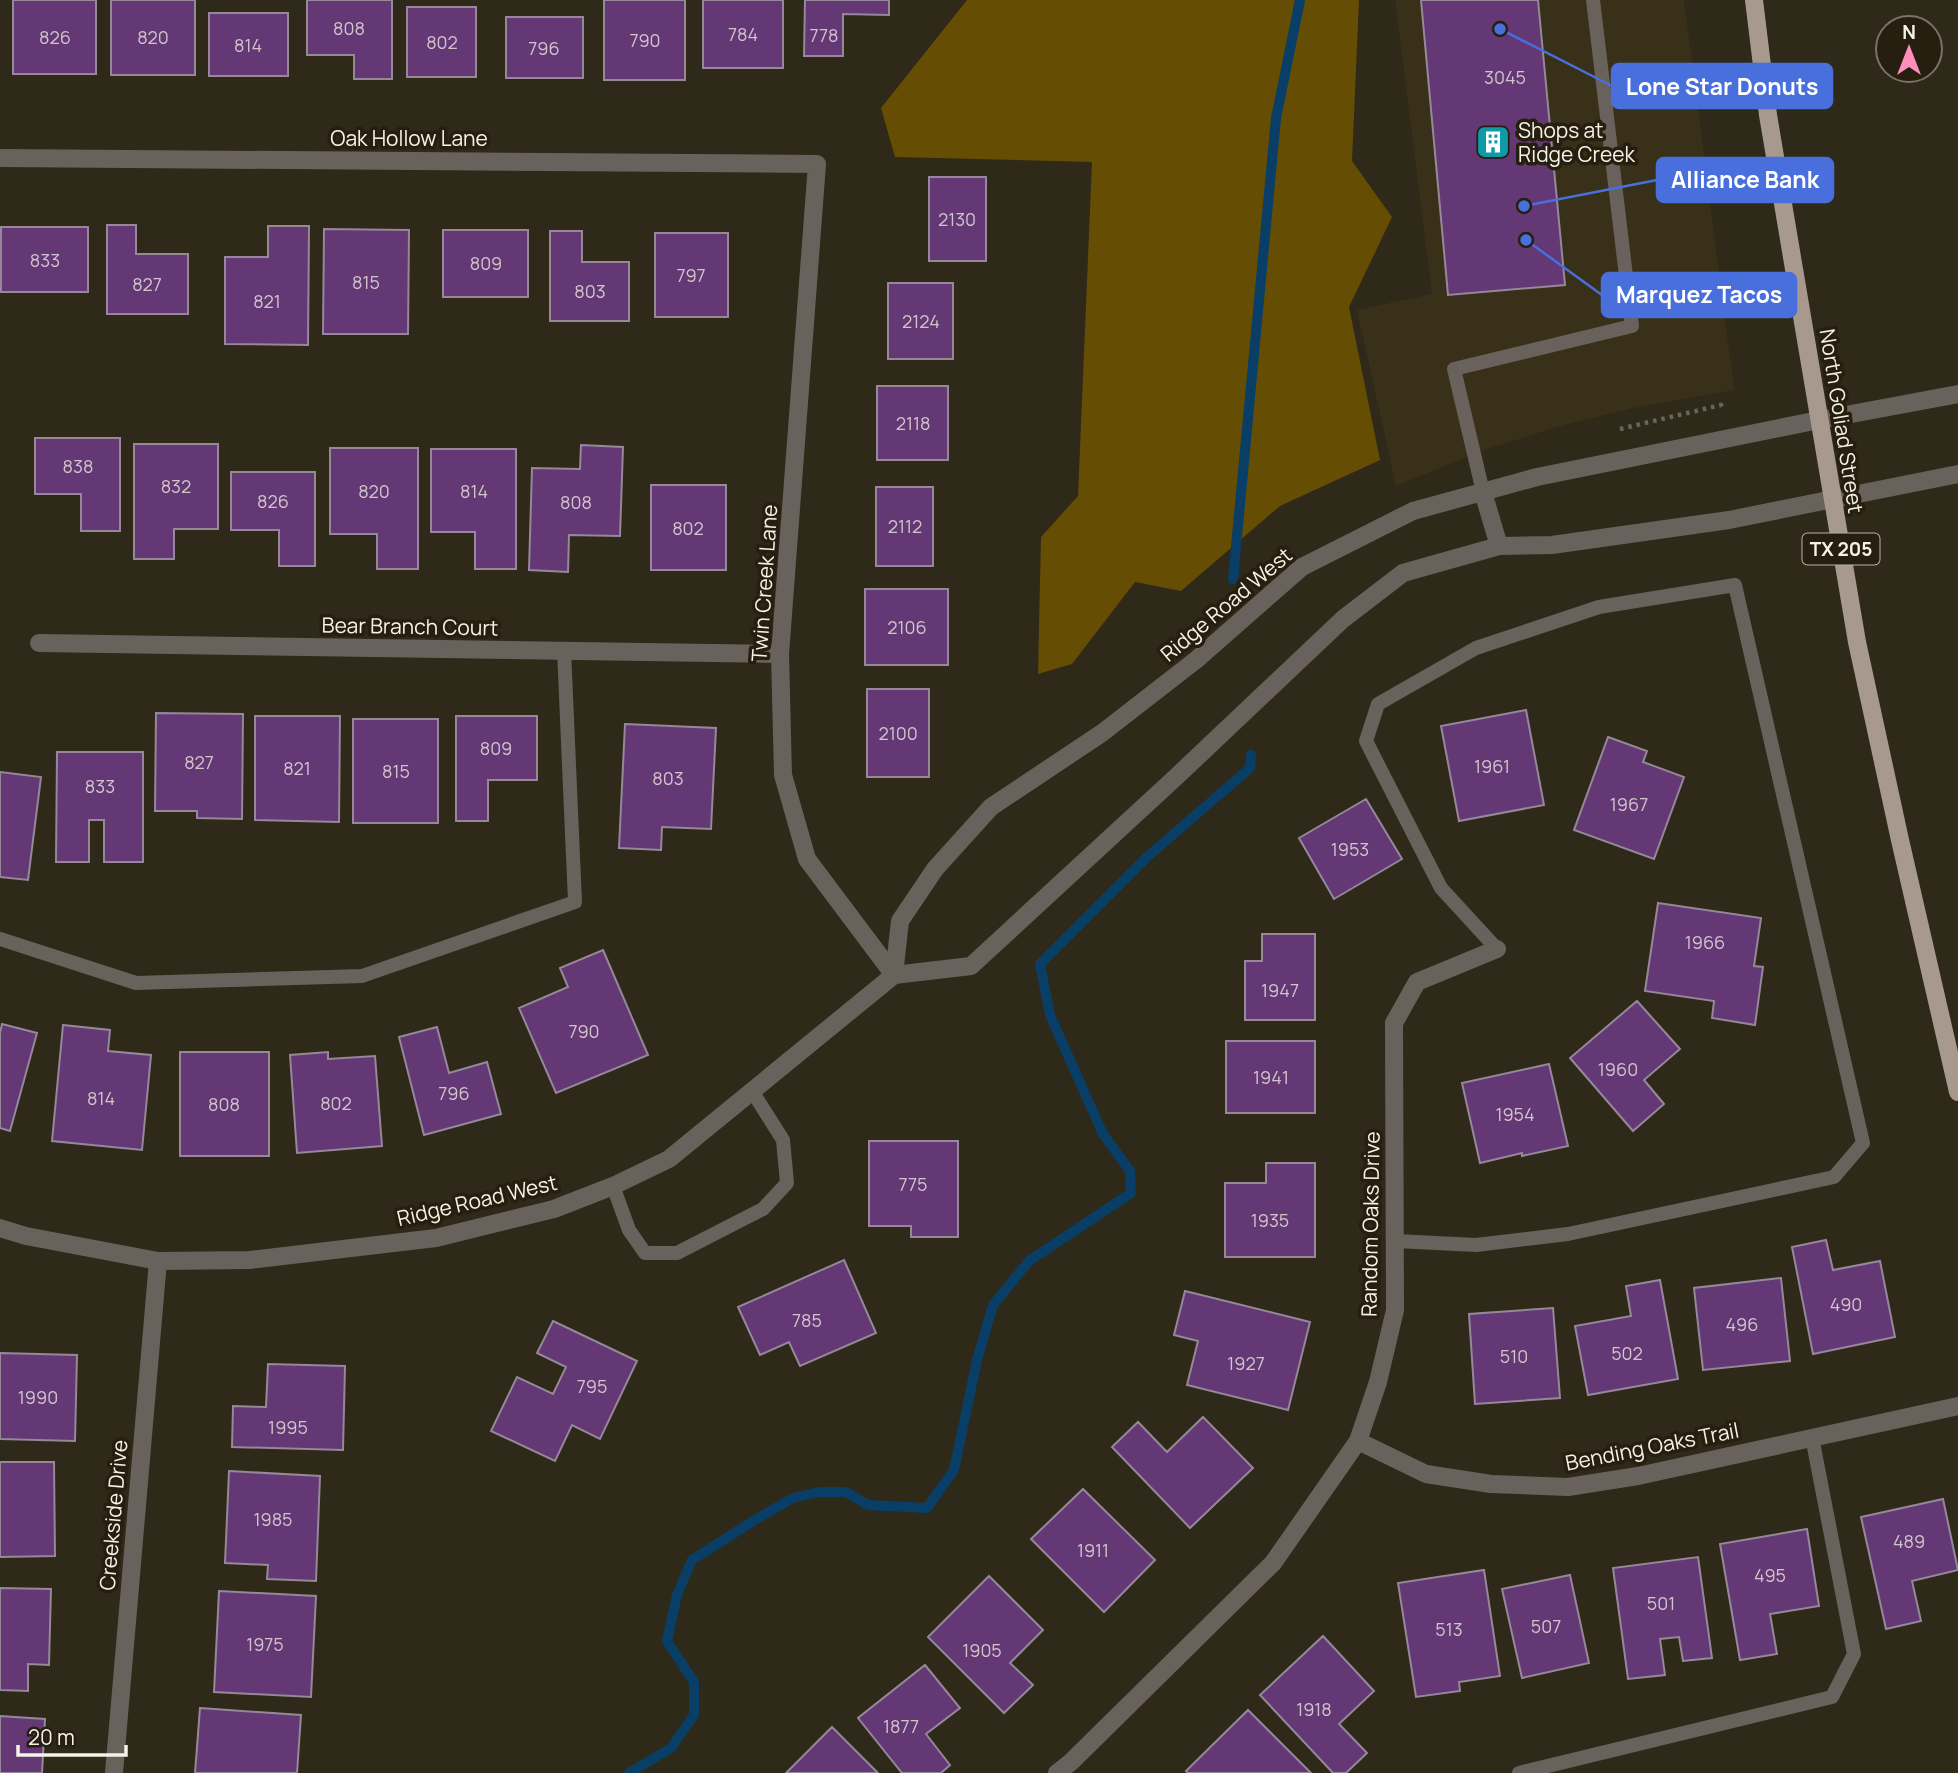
<svg xmlns="http://www.w3.org/2000/svg" width="1958" height="1773" font-family="Manrope,sans-serif">
  <style>
    .built { fill: #393019 }
    .green { fill: #654d04 }
    .lines { fill: none; stroke-linecap: round; stroke-linejoin: round }
    .stream { stroke: #093e67; stroke-width: 10 }
    .building { fill: #633875; stroke: #948899; stroke-width: 2 }
    .path { stroke: #6c6658; stroke-width: 4.5; stroke-dasharray: 3.5 5; stroke-linecap: butt }
    .service { stroke: #69625c; stroke-width: 14 }
    .minor { stroke: #69625c; stroke-width: 18 }
    .tertiary { stroke: #69625c; stroke-width: 18 }
    .primary { stroke: #a7998d; stroke-width: 18 }
    .labels { text-anchor: middle; dominant-baseline: central; stroke-width: 7; stroke-linejoin: round; paint-order: stroke }
    .number-label { font-size: 18px; fill: #d1c4cb }
    .shield { fill: #261f10; stroke: #b8b3a7; stroke-width: 2 }
    .shield-label { font-size: 19px; font-weight: bold; fill: #f6f2e8 }
    .poi-label { font-size: 21px; fill: #f6f2e8; stroke: #261f10; text-anchor: start }
    .street-label { font-size: 21px; fill: #f6f2e8; stroke: #261f10 }
    .leader { fill: none; stroke: #486fdb; stroke-width: 2.5 }
    .callout-dot { fill: #486fdb; stroke: #261f10; stroke-width: 2.5 }
    .callout { fill: #486fdb; stroke: #486fdb; stroke-width: 2.5 }
    .callout-label { font-size: 23px; text-anchor: middle; font-weight: bold; fill: #fff }
  </style>
  <rect width="100%" height="100%" fill="#2f2919"/>
  <path class="built" d="M1395 0H1684L1734 390 1633 408 1560 426 1481 451 1396 486 1357 310 1432 294Z"/>
  <path class="green" d="M967 0H1359L1352 161 1392 217 1349 307 1380 460 1280 506 1181 591 1135 582 1072 664 1038 674 1041 537 1078 496 1092 162 895 157 881 108Z"/>
  <g class="lines">
    <path class="stream" d="M1233 579 1276 118 1300 0
      M629 1773 671 1748 694 1715V1682L667 1641 677 1595 692 1560 753 1521 793 1498 819 1492H846L868 1505 927 1508 954 1470 977 1360 993 1305 1029 1261 1131 1193 1130 1171 1103 1134 1050 1015 1040 964 1147 857 1250 768 1251 755"/>
  </g>
  <path class="building" d="M13 0H96V74H13Z
    M111 0H195V75H111Z
    M307 0H392V79H354V55H307Z
    M604 0H685V80H604Z
    M703 0H783V68H703Z
    M805 0H889V15L843 14V56H804Z
    M1421 0H1538L1565 285 1448 295Z
    M407 7H476V77H407Z
    M209 13H288V76H209Z
    M506 17H583V78H506Z
    M929 177H986V261H929Z
    M107 225H136V254H188V314H107Z
    M268 226H309L308 345 225 344V257H268Z
    M1 227H88V292H1Z
    M324 229 409 230 408 334H323Z
    M443 230H528V297H443Z
    M550 231H582V262H629V321H550Z
    M655 233H728V317H655Z
    M888 283H953V359H888Z
    M877 386H948V460H877Z
    M35 438H120V531H81V494H35Z
    M134 444H218V529H174V559H134Z
    M581 445 623 447 620 536 569 535 568 572 529 570 532 468 580 469Z
    M330 448H418V569H377V534H330Z
    M431 449H516V569H475V532H431Z
    M231 472H315V566H279V530H231Z
    M651 485H726V570H651Z
    M876 487H933V566H876Z
    M865 589H948V665H865Z
    M867 689H929V777H867Z
    M1526 710 1544 805 1459 821 1441 726Z
    M156 713 243 714 242 819 197 818V811H155Z
    M255 716H340L339 822 255 820Z
    M456 716H537V780H488V821H456Z
    M353 719H438V823H353Z
    M625 724 716 728 711 829 662 827 661 850 619 848Z
    M1608 737 1647 751 1643 762 1684 777 1654 859 1574 830Z
    M57 752H143V862H104V820H89V862H56Z
    M0 772 41 777 28 880 0 877Z
    M1366 799 1402 859 1334 899 1299 838Z
    M1658 903 1761 918 1754 966 1763 967 1755 1025 1712 1018 1714 1001 1645 991Z
    M1262 934H1315V1020H1245V961H1262Z
    M603 950 648 1055 556 1093 519 1008 568 987 560 968Z
    M1637 1001 1680 1049 1644 1080 1664 1104 1633 1131 1570 1058Z
    M2 1024 37 1033 10 1131 0 1128V1033Z
    M63 1025 110 1030 108 1051 151 1055 142 1150 52 1141Z
    M437 1027 449 1073 487 1062 501 1114 424 1135 399 1037Z
    M1226 1041H1315V1113H1226Z
    M180 1052H269V1156H180Z
    M328 1052V1059L375 1056 382 1146 297 1153 290 1055Z
    M1549 1064 1568 1146 1522 1156V1153L1480 1163 1462 1083Z
    M869 1141H958V1237H911V1226H869Z
    M1266 1163H1315V1257H1225V1183H1266Z
    M1826 1240 1833 1270 1880 1261 1895 1337 1813 1354 1792 1247Z
    M844 1260 876 1333 800 1366 789 1342 760 1355 738 1307Z
    M1781 1278 1790 1361 1703 1370 1694 1288Z
    M1660 1280 1678 1379 1588 1395 1575 1326 1631 1316 1626 1286Z
    M1185 1291 1310 1322 1288 1410 1187 1385 1198 1341 1174 1335Z
    M1553 1308 1560 1398 1475 1404 1469 1314Z
    M553 1321 637 1361 600 1439 572 1425 555 1461 491 1431 517 1377 553 1394 566 1367 537 1353Z
    M0 1353 77 1355 75 1441 0 1439Z
    M268 1364 345 1366 343 1450 232 1447 233 1406 266 1407Z
    M1203 1417 1253 1468 1190 1528 1112 1447 1138 1422 1167 1452Z
    M0 1462H54L55 1556 0 1557Z
    M229 1471 320 1476 316 1581 267 1579 268 1565 225 1563Z
    M1083 1489 1155 1560 1104 1612 1031 1539Z
    M1943 1499 1958 1570 1912 1581 1921 1621 1886 1629 1861 1517Z
    M1807 1529 1819 1606 1770 1614 1777 1654 1740 1660 1720 1544Z
    M1698 1557 1712 1658 1683 1661 1679 1637 1660 1639 1665 1675 1628 1679 1613 1568Z
    M1484 1570 1500 1676 1459 1682 1460 1691 1416 1697 1398 1583Z
    M1570 1575 1589 1663 1522 1678 1502 1589Z
    M989 1576 1043 1630 1010 1663 1033 1685 1004 1713 928 1637Z
    M0 1588 51 1589 49 1665 28 1664V1691L0 1690Z
    M219 1591 316 1596 311 1697 214 1692Z
    M1323 1636 1374 1691 1339 1724 1367 1753 1346 1773H1333L1260 1695Z
    M925 1665 960 1708 926 1734 950 1765 941 1773H902L858 1718Z
    M200 1708 301 1715 297 1773H195Z
    M1248 1710 1311 1773H1188L1186 1771Z
    M0 1716 45 1719 42 1773H0Z
    M832 1727 878 1773H786Z"/>
  <g class="lines">
    <path class="path" d="M1620 429 1721 405 1724 411"/>
    <path class="service" d="M1483 492 1454 369 1632 326 1593 0
      M0 939 136 983 362 976 575 902 564 650
      M613 1186 629 1230 645 1253H677L763 1209 787 1183 783 1140 752 1091
      M1396 1241 1476 1245 1568 1234 1834 1177 1863 1143 1735 585 1599 607 1476 648 1378 704 1366 741 1441 888 1497 949
      M1519 1773 1832 1697 1854 1654 1812 1437"/>
    <path class="minor" d="M0 158 817 164 780 654 783 775 807 859 894 975
      M1819 420 1958 394
      M1833 499 1958 474
      M39 643 780 654
      M1358 1441 1426 1474 1491 1484 1568 1487 1638 1476 1958 1406
      M114 1773 158 1261
      M1057 1773 1071 1762 1273 1563 1358 1441 1378 1382 1395 1310 1394 1023 1417 982 1497 949"/>
    <path class="tertiary" d="M1483 492 1499 546
      M894 975 900 921 935 869 991 807 1102 733 1196 660 1302 567 1413 511 1537 477 1819 420
      M0 1228 26 1236 158 1261 250 1260 436 1238 554 1209 613 1186 669 1159 894 975 971 966 1176 777 1343 619 1403 573 1499 546 1552 545 1729 520 1833 499"/>
    <path class="primary" d="M1754 0 1768 115 1857 642 1900 840 1958 1092"/>
  </g>
  <defs>
    <g id="building-square" transform="scale(1.75)"><rect x="-9" y="-9" width="18" height="18" rx="4" fill="#0f9aa8" stroke="#261f10"/><path d="M-4-6H4V6H1V3H-1V6H-4ZM-2.5-4.3h1.7v1.8h-1.7ZM.8-4.3h1.7v1.8H.8ZM-2.5-1h1.7V.8h-1.7ZM.8-1h1.7V.8H.8Z" fill="#fff"/></g>
  </defs>
  <g fill-rule="evenodd">
    <use href="#building-square" x="1493" y="142"/>
  </g>
  <g class="labels">
    <g class="number-label">
      <text x="349" y="28">808</text>
      <text x="743" y="34">784</text>
      <text x="824" y="35">778</text>
      <text x="55" y="37">826</text>
      <text x="153" y="37">820</text>
      <text x="645" y="40">790</text>
      <text x="442" y="42">802</text>
      <text x="248" y="45">814</text>
      <text x="544" y="48">796</text>
      <text x="1505" y="77">3045</text>
      <text x="957" y="219">2130</text>
      <text x="45" y="260">833</text>
      <text x="486" y="263">809</text>
      <text x="691" y="275">797</text>
      <text x="366" y="282">815</text>
      <text x="147" y="284">827</text>
      <text x="590" y="291">803</text>
      <text x="267" y="301">821</text>
      <text x="921" y="321">2124</text>
      <text x="913" y="423">2118</text>
      <text x="78" y="466">838</text>
      <text x="176" y="486">832</text>
      <text x="374" y="491">820</text>
      <text x="474" y="491">814</text>
      <text x="273" y="501">826</text>
      <text x="576" y="502">808</text>
      <text x="905" y="526">2112</text>
      <text x="688" y="528">802</text>
      <text x="907" y="627">2106</text>
      <text x="898" y="733">2100</text>
      <text x="496" y="748">809</text>
      <text x="199" y="762">827</text>
      <text x="1492" y="766">1961</text>
      <text x="297" y="768">821</text>
      <text x="396" y="771">815</text>
      <text x="668" y="778">803</text>
      <text x="100" y="786">833</text>
      <text x="1629" y="804">1967</text>
      <text x="1350" y="849">1953</text>
      <text x="1705" y="942">1966</text>
      <text x="1280" y="990">1947</text>
      <text x="584" y="1031">790</text>
      <text x="1618" y="1069">1960</text>
      <text x="1271" y="1077">1941</text>
      <text x="454" y="1093">796</text>
      <text x="101" y="1098">814</text>
      <text x="336" y="1103">802</text>
      <text x="224" y="1104">808</text>
      <text x="1515" y="1114">1954</text>
      <text x="913" y="1184">775</text>
      <text x="1270" y="1220">1935</text>
      <text x="1846" y="1304">490</text>
      <text x="807" y="1320">785</text>
      <text x="1742" y="1324">496</text>
      <text x="1627" y="1353">502</text>
      <text x="1514" y="1356">510</text>
      <text x="1246" y="1363">1927</text>
      <text x="592" y="1386">795</text>
      <text x="38" y="1397">1990</text>
      <text x="288" y="1427">1995</text>
      <text x="273" y="1519">1985</text>
      <text x="1909" y="1541">489</text>
      <text x="1093" y="1550">1911</text>
      <text x="1770" y="1575">495</text>
      <text x="1661" y="1603">501</text>
      <text x="1546" y="1626">507</text>
      <text x="1449" y="1629">513</text>
      <text x="265" y="1644">1975</text>
      <text x="982" y="1650">1905</text>
      <text x="1314" y="1709">1918</text>
      <text x="901" y="1726">1877</text>
    </g>
    <rect class="shield" x="1802.5" y="533.5" width="77" height="31" rx="5"/>
    <g class="shield-label">
      <text x="1841" y="549">TX 205</text>
    </g>
    <g class="poi-label">
      <text x="1518" y="130">Shops at<tspan x="1518" dy="24">Ridge Creek</tspan></text>
    </g>
    <g class="street-label">
      <text x="409" y="138">Oak Hollow Lane</text>
      <text transform="translate(1842 421) rotate(81)">North Goliad Street</text>
      <text transform="translate(764 583) rotate(-86)">Twin Creek Lane</text>
      <text transform="translate(1226 604) rotate(-40)">Ridge Road West</text>
      <text transform="translate(410 626) rotate(1)">Bear Branch Court</text>
      <text transform="translate(477 1200) rotate(-13)">Ridge Road West</text>
      <text transform="translate(1370 1224) rotate(-89)">Random Oaks Drive</text>
      <text transform="translate(1652 1446) rotate(-11)">Bending Oaks Trail</text>
      <text transform="translate(113 1515) rotate(-85)">Creekside Drive</text>
    </g>
  </g>
  <path class="leader" d="M1500 29L1612 86M1524 206L1657 180M1526 240L1602 295"/>
  <g class="callout-dot">
    <circle cx="1500" cy="29" r="7"/>
    <circle cx="1524" cy="206" r="7"/>
    <circle cx="1526" cy="240" r="7"/>
  </g>
  <g class="callout">
    <rect x="1612" y="64" width="220" height="44" rx="7"/>
    <rect x="1657" y="158" width="176" height="44" rx="7"/>
    <rect x="1602" y="273" width="194" height="44" rx="7"/>
  </g>
  <g class="callout-label">
    <text x="1722" y="95">Lone Star Donuts</text>
    <text x="1745" y="188">Alliance Bank</text>
    <text x="1699" y="303">Marquez Tacos</text>
  </g>
  <g transform="translate(1909 49)"><circle r="33" fill="#261f10" stroke="#797366" stroke-width="2"/>
  <path d="M0-5L12 26L0 18L-12 26Z" fill="#fe8ebc"/>
  <text y="-10" font-size="19" font-weight="bold" text-anchor="middle" fill="#f6f2e8">N</text>
  </g>
  <path d="M18 1745v10h108v-10" fill="none" stroke="#f6f2e8" stroke-width="3.5"/>
  <text x="28" y="1745" font-size="21" fill="#f6f2e8" stroke="#261f10" stroke-width="5" paint-order="stroke">20 m</text>
</svg>
